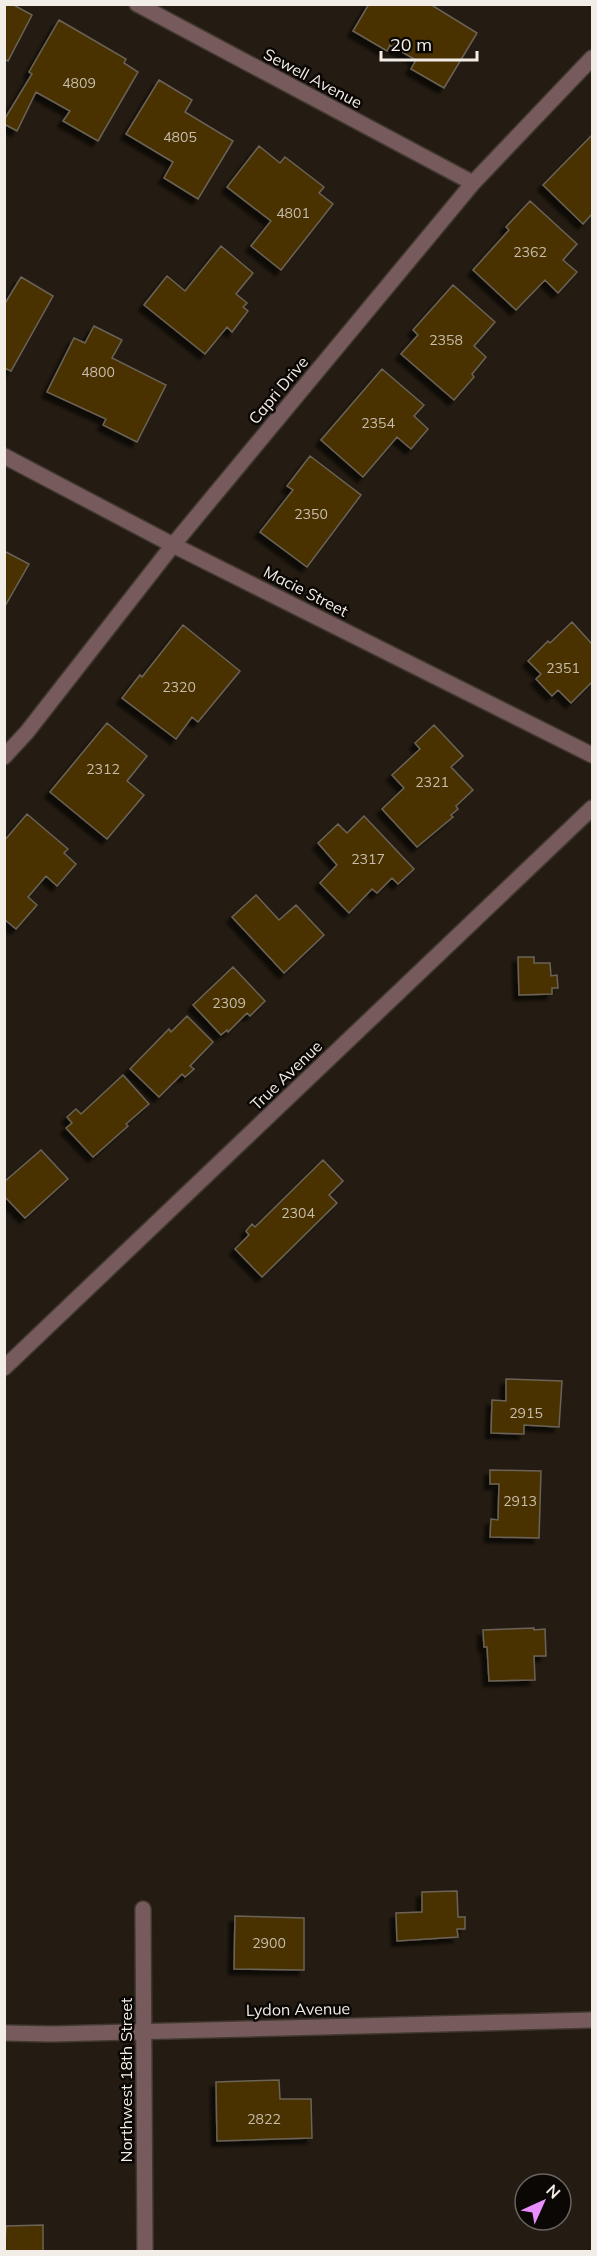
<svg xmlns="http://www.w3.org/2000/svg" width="597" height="2256" font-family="Mulish,sans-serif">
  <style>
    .building { fill: #483104; stroke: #6b6356; stroke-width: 1.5; filter: url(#shadow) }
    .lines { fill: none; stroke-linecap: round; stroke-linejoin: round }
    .minor-casing { stroke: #413930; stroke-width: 18 }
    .minor { stroke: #765a5c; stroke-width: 15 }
    .labels { text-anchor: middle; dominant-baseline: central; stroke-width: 5; stroke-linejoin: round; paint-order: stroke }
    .number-label { font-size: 14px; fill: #c8beae }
    .street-label { font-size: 16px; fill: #f3ede7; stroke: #0b0704 }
  </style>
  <defs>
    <filter id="shadow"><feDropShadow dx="-5.5" dy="5.5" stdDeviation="1.5" flood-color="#0009"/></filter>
  </defs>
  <rect width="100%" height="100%" fill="#241c12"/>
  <path class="building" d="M4 4H12L32 15 8 61 4 59Z
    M369 4H430L477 33 444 88 411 69 416 60 390 45 387 51 353 31Z
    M59 20 126 59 124 63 138 72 98 141 63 121 70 111 36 92 17 131 4 124V120L32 74 29 72Z
    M159 80 192 100 185 112 233 141 198 199 164 178 173 162 126 134Z
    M592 135V214L583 224 543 185Z
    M259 146 280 163 285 157 324 187 319 193 333 204 281 270 251 246 271 221 227 187Z
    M530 201 577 244 563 260 577 272 558 293 545 280 516 310 473 270 509 230 506 227Z
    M221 246 253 273 236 294 247 303 243 307 248 311 232 332 227 327 205 354 144 305 167 276 185 291Z
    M21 277 53 296 11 371 4 368V305Z
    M453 285 495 322 474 346 486 357 472 374 474 377 454 400 401 354 418 335 413 330Z
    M94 326 122 340 112 358 166 385 137 442 103 425 106 419 47 392 74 338 85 343Z
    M382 369 424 405 414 416 428 429 411 449 397 437 363 477 321 440Z
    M310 456 361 495 307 567 260 532 293 490 287 486Z
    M4 551 29 564 5 606H4Z
    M572 622 592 644V682L571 703 558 690 552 696 536 679 541 674 528 661 548 641 550 643Z
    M183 625 240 671 198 722 192 717 176 739 122 698 140 675 142 677Z
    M107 723 147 756 127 781 144 795 107 839 50 792Z
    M434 725 463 756 451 767 473 790 456 806 458 809 451 815 453 817 417 847 382 809 404 788 392 775 420 749 415 743Z
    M27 814 68 849 64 853 76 864 57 886 46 876 28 897 37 905 16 929 4 919V841Z
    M364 816 414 869 398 884 392 878 377 893 372 889 349 913 320 883 337 865 318 843 338 824 347 833Z
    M256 895 279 920 296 905 324 935 284 973 232 917Z
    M518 957H534V963H550L551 976 557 975 558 988H552V994L519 995Z
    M233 967 265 1001 250 1016 247 1013 228 1032 227 1030 221 1035 193 1005Z
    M187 1016 213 1042 190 1066 194 1069 185 1077 182 1074 159 1097 130 1069 169 1029 171 1032Z
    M123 1075 149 1104 126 1124 128 1126 93 1157 66 1128 72 1123 67 1117 76 1109 81 1114Z
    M41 1150 68 1179 25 1218 4 1196V1182Z
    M323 1160 343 1181 329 1195 337 1203 262 1277 235 1249 249 1235 246 1231 252 1224 255 1227Z
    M506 1379 562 1381 559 1427 524 1425V1434L491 1433 492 1400 506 1401Z
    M490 1470 541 1471 539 1538 490 1537 491 1519 498 1520 499 1484H490Z
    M534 1628V1630L545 1629 546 1656H534L535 1680 489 1681 487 1647H484L483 1630Z
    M457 1891 458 1917H465V1929H457L458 1937 397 1941 396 1913 422 1912V1892Z
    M235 1916 304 1918V1970L234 1969Z
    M279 2080 280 2099H311L312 2138 217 2141 216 2082Z
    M43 2225V2252H4L6 2226Z"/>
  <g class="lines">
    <g class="minor-casing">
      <path id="minor" d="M137 4 473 183
        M4 456 173 545 592 755
        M4 757 27 732 173 545 473 183 592 58
        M4 1368 592 808
        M143 1909 145 2252
        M4 2033 52 2034 592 2020"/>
    </g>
    <use href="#minor" class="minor"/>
  </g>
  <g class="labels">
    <g class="number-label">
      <text x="79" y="83">4809</text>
      <text x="180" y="137">4805</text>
      <text x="293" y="213">4801</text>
      <text x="530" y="252">2362</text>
      <text x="446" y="340">2358</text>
      <text x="98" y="372">4800</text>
      <text x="378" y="423">2354</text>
      <text x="311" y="514">2350</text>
      <text x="563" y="668">2351</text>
      <text x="179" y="687">2320</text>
      <text x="103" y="769">2312</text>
      <text x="432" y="782">2321</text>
      <text x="368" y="859">2317</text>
      <text x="229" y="1003">2309</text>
      <text x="298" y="1213">2304</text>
      <text x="526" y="1413">2915</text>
      <text x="520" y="1501">2913</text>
      <text x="269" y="1943">2900</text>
      <text x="264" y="2119">2822</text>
    </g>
    <g class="street-label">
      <text transform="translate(313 78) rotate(28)">Sewell Avenue</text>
      <text transform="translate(278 390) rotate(-50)">Capri Drive</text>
      <text transform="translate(306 591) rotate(27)">Macie Street</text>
      <text transform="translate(286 1075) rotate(-44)">True Avenue</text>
      <text transform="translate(298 2009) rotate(-1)">Lydon Avenue</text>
      <text transform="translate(126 2080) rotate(-90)">Northwest 18th Street</text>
    </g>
  </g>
  <rect width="597" height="2256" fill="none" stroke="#f3ede7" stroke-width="12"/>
  <g transform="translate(543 2202) rotate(45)"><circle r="28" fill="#0b0704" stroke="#68635f" stroke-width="1.5"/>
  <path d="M0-4.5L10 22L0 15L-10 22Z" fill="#e98efe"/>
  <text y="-9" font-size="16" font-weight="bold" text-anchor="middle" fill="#f3ede7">N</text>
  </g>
  <path d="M381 51v9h96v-9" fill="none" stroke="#f3ede7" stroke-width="3"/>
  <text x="390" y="51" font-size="18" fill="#f3ede7" stroke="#0b0704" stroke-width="4.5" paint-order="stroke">20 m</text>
</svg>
